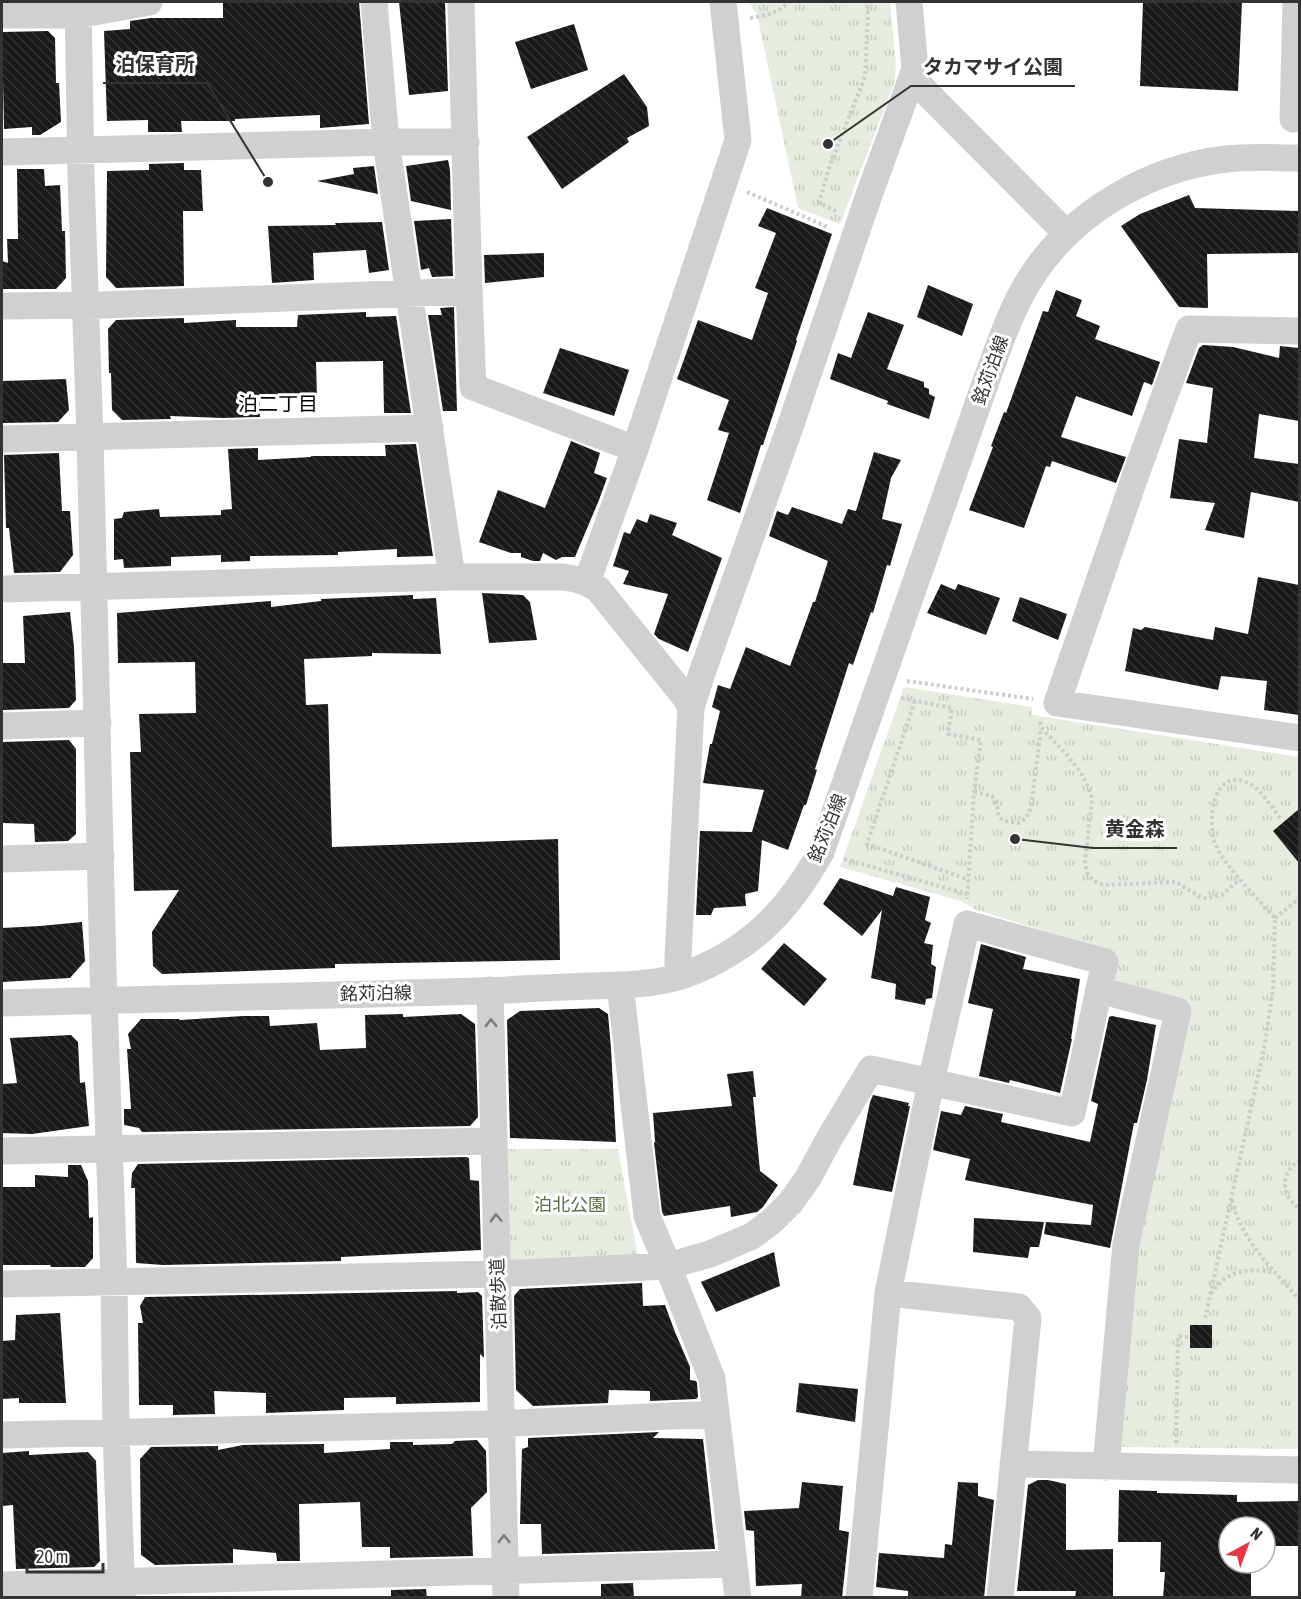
<svg xmlns="http://www.w3.org/2000/svg" width="1301" height="1599" font-family="'Asap Condensed','Noto Sans JP',sans-serif">
  <style>
    .park { fill: url(#park-tufts) }
    .building { fill: url(#building-back-hatch) }
    .lines { fill: none; stroke-linecap: round; stroke-linejoin: round }
    .path { stroke: #cdcdcd; stroke-width: 4; stroke-dasharray: 3 3; stroke-linecap: butt }
    .minor { stroke: #d0d0d0; stroke-width: 27 }
    .oneway { stroke: #7a7a7a }
    .labels { text-anchor: middle; dominant-baseline: central; stroke-width: 6; stroke-linejoin: round; paint-order: stroke }
    .street-label { font-size: 18px; fill: #333; stroke: #fff }
    .park-label { font-size: 18px; fill: #56703f; stroke: #fff }
    .neighbourhood-label { font-size: 20px; fill: #000; stroke: #fff }
    .leader { fill: none; stroke: #333; stroke-width: 2 }
    .callout-dot { fill: #333; stroke: #fff; stroke-width: 2 }
    .callout-label { font-size: 20px; text-anchor: middle; font-weight: bold; fill: #333; stroke: #fff; stroke-width: 6; stroke-linejoin: round; paint-order: stroke }
  </style>
  <defs>
    <pattern id="park-tufts" width="24" height="20" patternUnits="userSpaceOnUse" patternTransform="scale(1.5)"><rect width="24" height="20" fill="#e6ecdf"/><path d="M3 7l-1-3M5 7V3M7 7l1-3M15 17l-1-3M17 17v-4M19 17l1-3" fill="none" stroke="#c6cbc0"/></pattern>
    <pattern id="building-back-hatch" width="6" height="6" patternUnits="userSpaceOnUse" patternTransform="scale(1.5)"><rect width="6" height="6" fill="#1a1a1a"/><path d="M-1 5l2 2M0 0l6 6M5-1l2 2" fill="none" stroke="#333"/></pattern>
  </defs>
  <rect width="100%" height="100%" fill="#fff"/>
  <path class="park" d="M748 2H890L896 64 895 81 840 224 798 208 757 14Z
    M904 687 1032 707V715L1299 757V1449L1117 1447 1131 1267 1187 1005 1111 985 1117 954 974 909 961 901 840 867Z
    M508 1149H618L638 1258 504 1262Z"/>
  <path class="building" d="M223 2H359L369 124 320 128V115L235 119V121H181L182 132H148V120L107 121 104 31 130 29V21L151 18H223Z
    M399 2H445L448 91 409 95Z
    M1143 2H1242L1238 91 1140 86Z
    M574 24 588 70 531 89 515 42Z
    M48 31 55 38 56 83H59L61 122 40 135H32V127L4 129 2 32Z
    M624 74 647 107 649 126 627 138 629 142 562 189 527 137Z
    M448 160 450 170 451 210 411 201 406 166Z
    M184 163V170H201L203 211H183L184 286 116 288 106 277 107 171 149 170V164Z
    M374 166 378 194 317 181 354 174 353 168Z
    M17 169H44L45 186 60 185 62 231H65L66 278 56 289H2V261L8 263 7 239H18Z
    M1189 195 1195 208 1299 211V253L1207 254 1208 308 1179 307 1121 226 1140 214Z
    M767 208 832 234 796 340 797 341 786 375 763 445H761L740 513 707 500 729 433 718 430 729 400 677 379 698 320 752 340 768 293 755 288 776 233 758 226Z
    M451 219 453 276 432 277 429 268 421 270 414 221Z
    M382 222 389 270 369 273 366 250 313 253 314 280 272 283 268 226 336 225 335 223Z
    M544 253V277L485 283 484 255Z
    M928 285 973 304 962 336 917 317Z
    M1056 290 1082 300 1076 316 1100 326 1095 339 1160 362 1152 385 1144 382 1132 416 1076 396 1061 437 1126 457 1116 483 1052 461 1050 467 1046 466 1024 528 969 510 993 447 991 446 1004 412 1006 413 1043 311 1048 312Z
    M454 307 457 411H443L428 315H442L440 308Z
    M366 312V317L396 316 411 413H384L383 361 316 362 317 398 259 397 260 417 223 418 170 416 171 419 122 420 112 410 111 373H109L108 329 116 320 184 318V323L236 320V327H297L298 315Z
    M868 312 904 325 887 369 924 382V387L929 389V394L935 397 929 419 887 404 888 401 830 379 838 353 851 358Z
    M1203 345 1233 347 1279 358 1280 346 1299 348V421L1259 414 1254 458 1299 464V502L1251 492 1244 538 1205 530 1215 503 1170 498 1179 439 1207 443 1213 388 1186 383 1199 348Z
    M560 348 629 370 614 416 543 393Z
    M66 379 69 410 58 422 2 423V381Z
    M571 441 600 453 594 473 607 478 599 500 575 557H562L556 560 543 553 540 561H533L521 557V553H511L479 542 498 490 545 508Z
    M416 444 433 556 397 557V549L338 552V555L250 556V561L221 562V555L171 557V566L124 568 123 559 114 560V519L122 518 124 512 159 509 160 517 221 515V510L232 509 228 449 258 448V460L311 457V456H386L385 445Z
    M874 452 901 460 891 478 882 519 902 524 890 566 887 565 873 613 871 612 853 665 849 663 815 769 817 770 806 805H804L788 850 762 840 758 891 745 894 746 906 714 908 711 915H696L700 831 752 832 764 790 703 783 710 744H712L720 711 712 707 718 685 730 689 746 647 790 666 813 602H815L828 561 769 536 777 511 788 515 792 507 842 524 848 509 856 511Z
    M59 453 62 511H70L73 555 60 572 14 573 9 528H6L4 455Z
    M650 514 677 523 672 535 722 558 688 652 659 639 654 634 668 594 623 584 629 571 613 566 624 532 630 534 637 519 647 523Z
    M1258 577 1299 585V715L1264 710 1267 681 1221 676 1218 690 1125 671 1133 628 1141 630 1145 627 1213 640 1215 627 1248 634Z
    M941 584 955 590 958 584 1000 598 986 635 927 613Z
    M482 593 523 595 530 602 537 640 489 643Z
    M413 595V599L436 598 441 654 372 653V656L304 659 306 705 328 704 332 847 558 839 560 960 335 964V968L162 974 153 966 152 932 179 890 134 891 130 752H141L139 714 196 713 195 662 118 663 117 613 271 601V607L321 601V599Z
    M1020 597 1067 614 1058 640 1012 621Z
    M70 612 74 647 76 700 69 708 2 710V663H25L23 616Z
    M69 740 76 749V834L68 841 35 842 34 824 2 823V742Z
    M1299 809V863L1273 831Z
    M840 878 893 896 896 887 930 897 925 920 931 923 924 943 933 945 931 964 936 967 932 998 926 999 925 1005 895 999 896 984 871 978 882 910 862 936 823 904Z
    M82 922 85 961 70 978 2 982V928L40 926Z
    M784 943 827 979 804 1006 761 969Z
    M981 944 1026 957 1023 969 1080 979 1071 1039H1072L1060 1093 1010 1080 1009 1083 979 1076 993 1009 968 1003Z
    M599 1008 608 1014 611 1048 616 1142 510 1138 507 1020 520 1011Z
    M403 1014V1017L461 1014 475 1024 478 1117 470 1126 142 1132 139 1128 124 1125V1109H131L127 1049H131L128 1034 141 1019H179L180 1020 243 1016H269L270 1026 317 1023 320 1050 366 1048 365 1015Z
    M1112 1016 1156 1025 1147 1080 1137 1123H1134L1110 1248 1044 1234 1046 1222 1091 1225 1093 1205 965 1180 970 1159 933 1150 941 1111 961 1115 965 1106 1003 1114 1001 1122 1090 1142 1098 1104 1091 1101 1109 1017Z
    M71 1035 78 1042 80 1083 85 1082 89 1126 32 1134 2 1133V1084L17 1083 10 1038Z
    M753 1071 756 1097H753L760 1171 778 1185 763 1207 757 1212 731 1217 730 1206 664 1216 662 1212 654 1143 655 1142 653 1113 732 1106 727 1074Z
    M873 1095 909 1103 908 1106H910L892 1192 853 1185 870 1102Z
    M466 1157 469 1158 470 1180 479 1181 481 1250 341 1257V1261L163 1265 136 1263 135 1188H131L132 1173 138 1164Z
    M68 1165H81L88 1181 89 1218 93 1217V1258L85 1267H51L50 1265H2V1187H35V1175L68 1177Z
    M974 1218 1044 1222 1039 1247H1030L1028 1258 973 1252Z
    M774 1252 780 1286 716 1312 701 1282Z
    M642 1283 643 1306 665 1305 675 1332 690 1367V1380L696 1381 697 1383 698 1397 696 1399 650 1401V1391L609 1390 608 1403 533 1406 516 1390 514 1296 520 1289Z
    M457 1291V1293L478 1292 482 1296 484 1358 480 1354V1402L396 1404V1397L344 1398V1410L266 1413V1393L214 1391 215 1414 173 1415V1405H139L138 1323H143L140 1306 145 1297Z
    M60 1313 66 1403H19V1398L2 1399V1341L15 1340 16 1315Z
    M1190 1325H1212V1348H1190Z
    M799 1383 858 1389 855 1422 796 1412Z
    M659 1432 653 1438 703 1439 715 1549 542 1554 541 1524H520L522 1449 528 1447V1438Z
    M477 1440 486 1451 487 1492 471 1508 473 1556 390 1558V1547H362L360 1502 299 1504 300 1561H277L276 1553 233 1549V1563L155 1565 141 1555 140 1459 151 1447 218 1446V1450L243 1445 324 1444V1453L390 1449V1442H413V1445L452 1444 455 1441Z
    M29 1451V1455L88 1452 96 1461 100 1561 94 1567 16 1569 13 1505 2 1506V1453Z
    M1038 1480H1048L1066 1484V1550L1113 1549V1598H1075L1076 1591H1017L1028 1485Z
    M802 1482 843 1486 839 1530 849 1532 842 1598H801L802 1584 756 1586 754 1531 746 1530 744 1511 799 1508Z
    M958 1482 978 1483V1496L994 1500 984 1598H908V1591L876 1587 879 1553 944 1558 945 1544 952 1545Z
    M1119 1490 1157 1491V1493L1237 1495V1502L1299 1501V1546H1265V1527H1229V1563H1251V1598H1163L1165 1572H1160L1161 1542H1118Z
    M633 1583 634 1598H601V1584Z
    M426 1589 427 1598H391V1590Z"/>
  <g class="lines">
    <path class="path" d="M750 18C767 15 777 14 789 2
      M747 192 830 228
      M836 211 819 203 830 165 865 77 868 15 867 2
      M907 681 1033 699
      M901 698 952 708 948 734 981 740 974 792 967 899
      M915 701 867 844 969 880
      M1040 722 1041 727C1060 749 1087 771 1092 800L1085 862C1087 877 1091 882 1106 885L1176 882 1202 898H1209L1223 894 1240 879
      M974 792 992 796C1005 815 987 819 1019 823L1026 818 1031 808 1041 728
      M844 859 967 894
      M1275 918 1300 898
      M1300 1160C1280 1172 1280 1196 1300 1209
      M1232 1200C1241 1240 1273 1270 1300 1300
      M1211 1294C1227 1270 1248 1267 1275 1273
      M1205 1318 1265 1044 1273 989 1275 918C1258 899 1227 869 1216 846 1207 825 1211 768 1246 782 1261 788 1271 807 1281 819
      M1176 1443 1178 1336 1188 1337"/>
    <path class="minor" d="M78 2 81 176 90 437 103 970 114 1281 116 1432 122 1598
      M374 2 386 142 452 577
      M461 2 469 291 473 387 635 449
      M909 2 915 69 920 86 1067 234
      M2 15H78L149 2
      M1293 119 1296 2
      M2 152 386 142H466
      M2 306 102 305 469 291
      M1300 331 1189 329 1137 471 1057 703 1300 738
      M2 439 430 428
      M587 582 635 449 738 140 723 2
      M2 589 452 577H563C577 579 586 581 598 589L685 697 691 708 678 956V976
      M691 708 702 673 790 427 869 195 915 69
      M2 726 98 723
      M2 859 101 856
      M620 985 647 1216 668 1266 712 1379 738 1598
      M490 990 506 1598
      M1099 990 1178 1011 1126 1244 1106 1467
      M2 1003C170 998 338 996 506 990 535 988 563 987 592 986 626 985 663 985 695 971 755 946 790 907 821 852L986 381C999 346 1011 308 1032 276 1074 211 1150 168 1226 159 1250 156 1275 158 1300 158
      M2 1151 494 1141
      M2 1284 498 1274 668 1266 710 1254 752 1236 772 1221 791 1202 808 1178 829 1139 871 1069 1072 1113 1105 962 967 924 931 1082 888 1293 859 1598
      M888 1293 1019 1307 1028 1318 1000 1598
      M2 1435 491 1424 716 1414
      M1013 1464 1300 1470
      M2 1585 734 1564"/>
  </g>
  <defs><path id="oneway-chevron" d="M-2-3.5L2.5 0L-2 3.5" fill="none" stroke-width="1.6" stroke-linecap="round" stroke-linejoin="round" transform="scale(1.5)"/></defs>
  <g class="oneway">
    <use href="#oneway-chevron" transform="translate(491 1023) rotate(-91)"/>
    <use href="#oneway-chevron" transform="translate(496 1218) rotate(-92)"/>
    <use href="#oneway-chevron" transform="translate(504 1539) rotate(-91)"/>
  </g>
  <g class="labels">
    <g class="street-label">
      <text transform="translate(990 370) rotate(-70)">銘苅泊線</text>
      <text transform="translate(827 828) rotate(-68)">銘苅泊線</text>
      <text transform="translate(376 993) rotate(-1)">銘苅泊線</text>
      <text transform="translate(498 1294) rotate(-92)">泊散歩道</text>
    </g>
    <g class="park-label">
      <text x="570" y="1204">泊北公園</text>
    </g>
    <g class="neighbourhood-label">
      <text x="278" y="403">泊二丁目</text>
    </g>
  </g>
  <path class="leader" d="M268 182L207 83H103M828 144L911 86H1075M1015 839L1093 848H1177"/>
  <g class="callout-dot">
    <circle cx="268" cy="182" r="6"/>
    <circle cx="828" cy="144" r="6"/>
    <circle cx="1015" cy="839" r="6"/>
  </g>
  <g class="callout-label">
    <text x="155" y="71">泊保育所</text>
    <text x="993" y="74">タカマサイ公園</text>
    <text x="1135" y="836">黄金森</text>
  </g>
  <rect width="1301" height="1599" fill="none" stroke="#333333" stroke-width="6"/>
  <g transform="translate(1247 1545) rotate(41)"><circle r="28" fill="#ffffff" stroke="#adadad" stroke-width="1.5"/>
  <path d="M0-4.5L10 22L0 15L-10 22Z" fill="#e63946"/>
  <text y="-9" font-size="16" font-weight="bold" text-anchor="middle" fill="#333333">N</text>
  </g>
  <path d="M27 1563v9h76v-9" fill="none" stroke="#333333" stroke-width="3"/>
  <text x="36" y="1563" font-size="18" fill="#333333" stroke="#ffffff" stroke-width="4.5" paint-order="stroke">20 m</text>
</svg>
